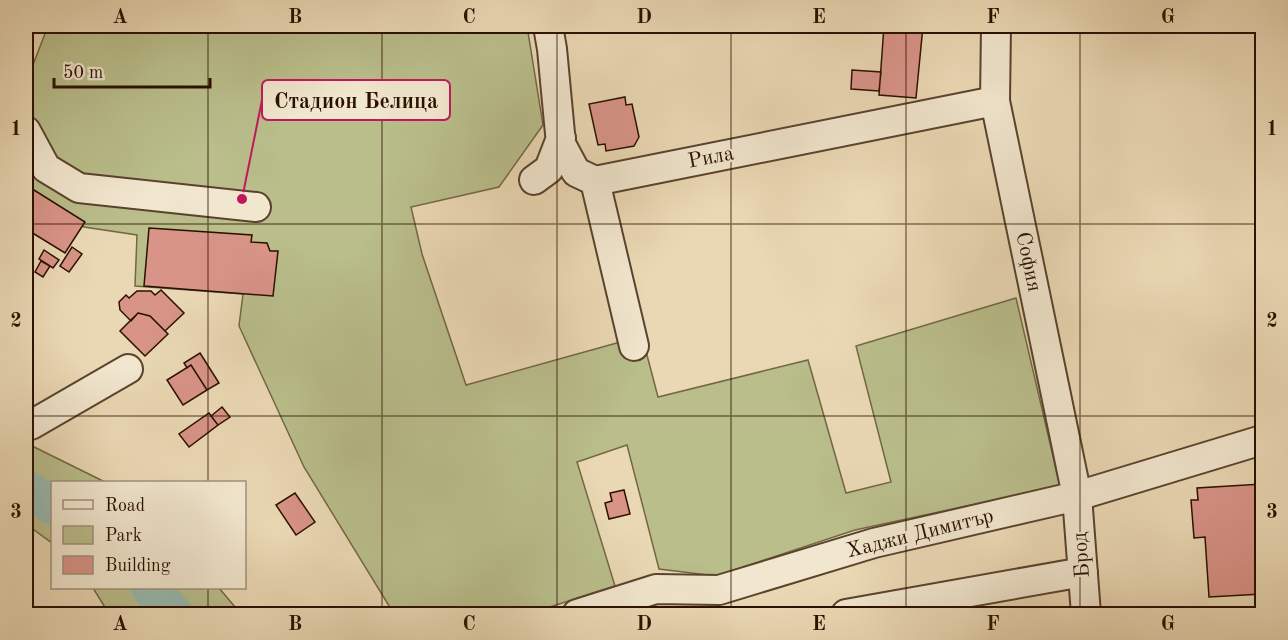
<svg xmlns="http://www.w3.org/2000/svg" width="1288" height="640" font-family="'Old Standard TT',serif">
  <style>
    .green { fill: #b9be8b; stroke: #726746; stroke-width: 1.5 }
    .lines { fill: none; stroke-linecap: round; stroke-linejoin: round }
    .river { stroke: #98b9af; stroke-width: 38 }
    .building { fill: #d99488; stroke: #2a1000; stroke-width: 1.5 }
    .minor-casing { stroke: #5a422d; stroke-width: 32 }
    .minor { stroke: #f1e6ce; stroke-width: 28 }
    .grid { fill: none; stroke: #2a1000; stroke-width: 1.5; stroke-opacity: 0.55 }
    .labels { text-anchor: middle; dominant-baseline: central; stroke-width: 4.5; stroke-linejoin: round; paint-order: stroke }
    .street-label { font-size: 21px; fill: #2a1000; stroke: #f1e6ce }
    .leader { fill: none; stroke: #c2185b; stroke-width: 2 }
    .callout-dot { fill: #c2185b; stroke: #f1e6ce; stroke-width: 2 }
    .callout { fill: #f1e6ce; stroke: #c2185b; stroke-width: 2 }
    .callout-label { font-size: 22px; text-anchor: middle; font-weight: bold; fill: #2a1000 }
    .neatline { fill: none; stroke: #2a1000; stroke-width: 2 }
    .grid-label { font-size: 20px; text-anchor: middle; font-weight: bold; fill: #2a1000 }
  </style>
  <rect width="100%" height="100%" fill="#ead8b4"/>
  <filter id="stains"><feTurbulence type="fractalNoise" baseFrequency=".00333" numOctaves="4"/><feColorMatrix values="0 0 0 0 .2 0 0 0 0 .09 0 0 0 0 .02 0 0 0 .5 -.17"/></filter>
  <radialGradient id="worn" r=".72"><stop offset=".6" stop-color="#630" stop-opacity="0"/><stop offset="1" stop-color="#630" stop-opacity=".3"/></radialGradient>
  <path class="green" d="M48 26H527L543 125 499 187 411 207 422 254 466 385 642 336 658 397 808 360 846 493 891 482 856 346 1016 298 1060 486 855 530 716 576 659 569 627 445 577 462 615 586 528 614H394L304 467 239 326 243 294 135 286 137 235 84 227 26 191V83Z
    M26 443 105 482H52V543L26 524Z
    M93 588H219L241 614H109Z"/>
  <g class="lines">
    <path class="river" d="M26 488 52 506
      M150 588 174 614"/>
  </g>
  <path class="building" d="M884 26H923L916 98 879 95Z
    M852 70 881 72 879 91 851 89Z
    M625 97 626 105 632 104 639 137 634 146 606 151 605 144 598 145 589 104Z
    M26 185 85 222 65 253 26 229Z
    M149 228 252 235 251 242 267 243 270 251H278L273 296 144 286Z
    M72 247 82 254 69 272 60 266Z
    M44 250 59 260 53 268 39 259Z
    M41 261 50 266 43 277 35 272Z
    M161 290 184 313 165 331 150 316 138 313 131 321 120 310 119 302 126 295 129 298 137 291H151L155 295Z
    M138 313 150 316 168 334 145 356 120 331Z
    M200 353 219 383 207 390 191 365 187 368 184 363Z
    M191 365 207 390 183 405 167 380Z
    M222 407 230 417 218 425 211 416Z
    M209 413 218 425 189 447 179 434Z
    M1262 484V594L1209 597 1205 537 1194 538 1191 500H1198L1197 488Z
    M624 490 630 514 609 519 605 503 612 501 610 493Z
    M295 493 315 522 296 535 276 505Z"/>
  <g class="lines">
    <g class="minor-casing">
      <path id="minor" d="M548 26 552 49 561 144 576 172 595 181 995 101
        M996 26 995 101 1077 496 1086 614
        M26 131 46 168 79 188 256 207
        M534 180 549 169 561 138
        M595 181 634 346
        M26 424 31 425 128 369
        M577 614 656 589 719 590 874 543 1077 496 1262 440
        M846 614 1083 572"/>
    </g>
    <use href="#minor" class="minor"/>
  </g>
  <path class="grid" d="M208 26V482M382 26V614M557 26V614M731 26V614M906 26V614M1080 26V614M26 224H1262M26 416H1262M208 588V614"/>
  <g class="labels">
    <g class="street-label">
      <text transform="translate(711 158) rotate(-11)">Рила</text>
      <text transform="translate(1028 262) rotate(78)">София</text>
      <text transform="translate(920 534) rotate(-14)">Хаджи Димитър</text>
      <text transform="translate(1082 555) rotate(-94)">Брод</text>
    </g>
  </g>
  <path class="leader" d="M242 199L262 100"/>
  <circle class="callout-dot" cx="242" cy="199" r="6"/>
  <rect class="callout" x="262" y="80" width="188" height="40" rx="6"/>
  <g class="callout-label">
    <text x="356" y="108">Стадион Белица</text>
  </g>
  <rect width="1288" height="640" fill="none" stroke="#ead8b4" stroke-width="66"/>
  <rect x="51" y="481" width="195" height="108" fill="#f1e6ce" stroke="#a1907c" stroke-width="1.5"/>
  <rect x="63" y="500" width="30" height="9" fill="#f1e6ce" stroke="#a1907c" stroke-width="1.5"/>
  <text x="105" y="511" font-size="18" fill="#2a1000">Road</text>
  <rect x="63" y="526" width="30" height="18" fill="#b9be8b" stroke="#a1907c" stroke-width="1.5"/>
  <text x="105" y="541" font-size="18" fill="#2a1000">Park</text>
  <rect x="63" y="556" width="30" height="18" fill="#d99488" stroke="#a1907c" stroke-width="1.5"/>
  <text x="105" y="571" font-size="18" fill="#2a1000">Building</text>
  <path d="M54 78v9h156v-9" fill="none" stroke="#2a1000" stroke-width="3"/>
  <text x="63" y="78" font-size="18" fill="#2a1000" stroke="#f1e6ce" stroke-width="4.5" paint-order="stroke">50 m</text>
  <rect x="33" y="33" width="1222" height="574" class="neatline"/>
  <g class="grid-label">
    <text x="120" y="23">A</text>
    <text x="295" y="23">B</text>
    <text x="469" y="23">C</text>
    <text x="644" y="23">D</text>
    <text x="819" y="23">E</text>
    <text x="993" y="23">F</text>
    <text x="1168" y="23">G</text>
    <text x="16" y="135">1</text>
    <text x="1272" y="135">1</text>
    <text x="16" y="327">2</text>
    <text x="1272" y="327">2</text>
    <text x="16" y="518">3</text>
    <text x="1272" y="518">3</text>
    <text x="120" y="630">A</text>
    <text x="295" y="630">B</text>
    <text x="469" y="630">C</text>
    <text x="644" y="630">D</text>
    <text x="819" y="630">E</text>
    <text x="993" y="630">F</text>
    <text x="1168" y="630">G</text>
  </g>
  <rect width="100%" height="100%" filter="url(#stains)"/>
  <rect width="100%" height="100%" fill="url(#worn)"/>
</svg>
